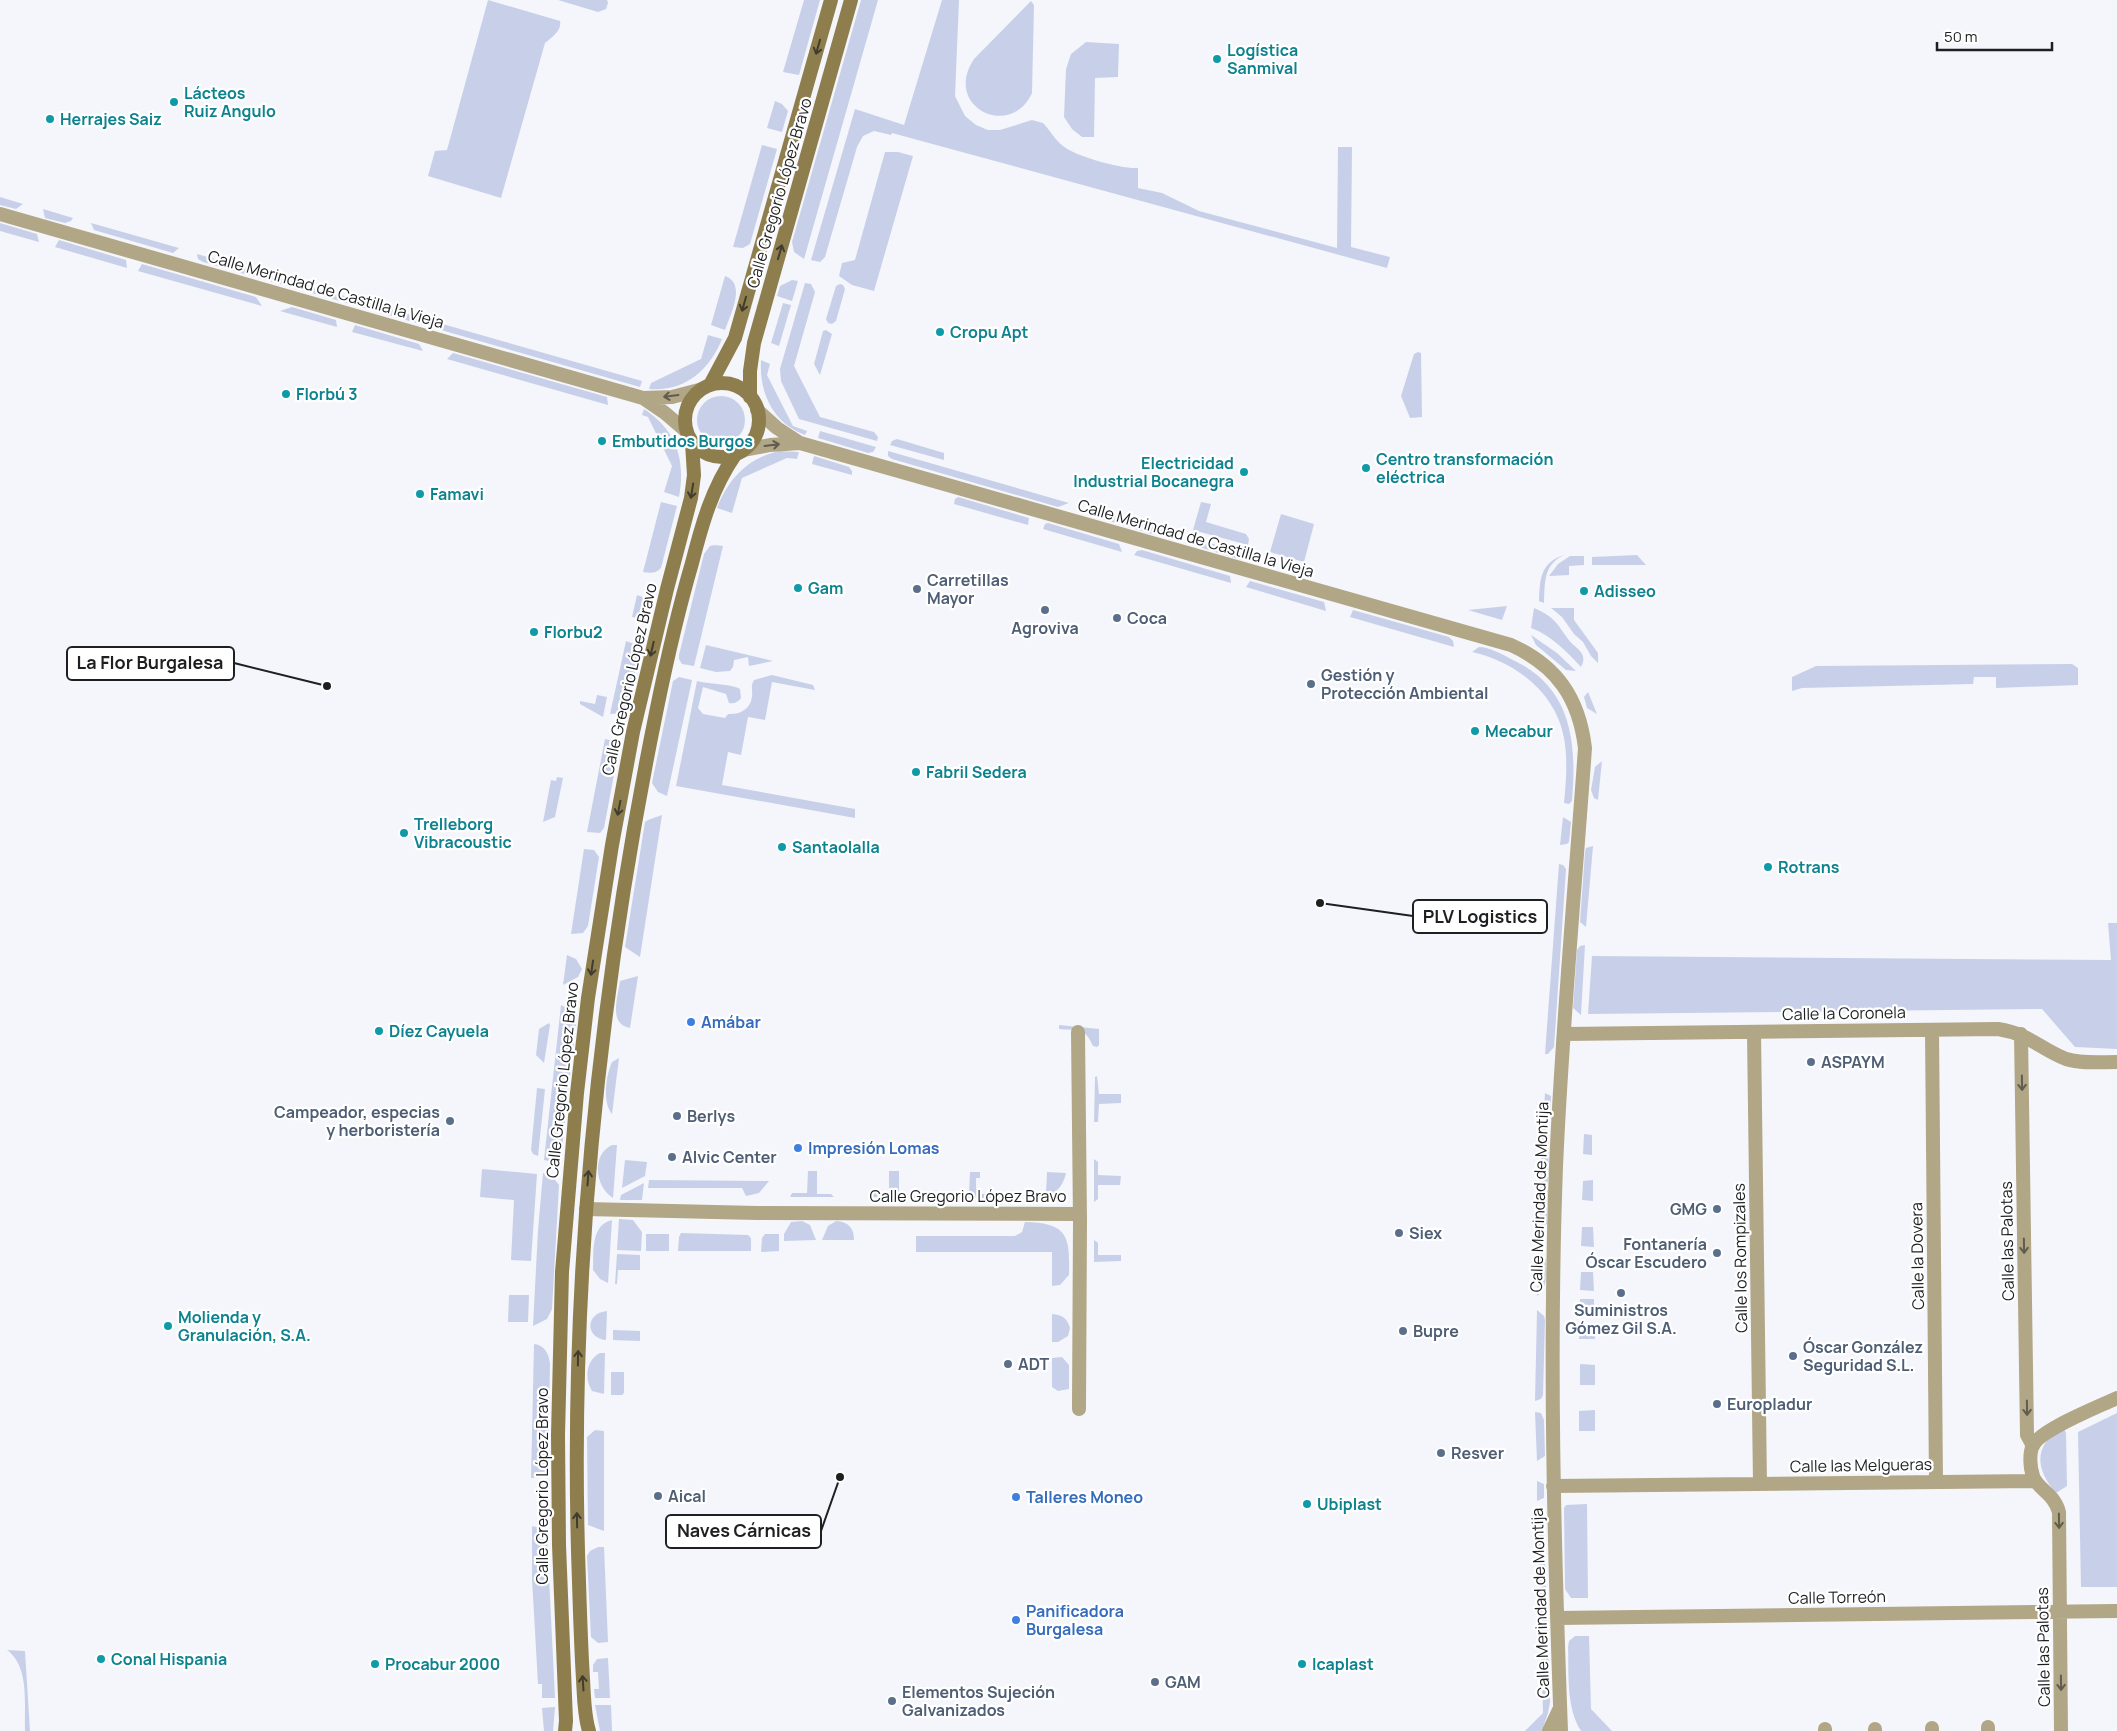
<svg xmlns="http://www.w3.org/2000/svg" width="2117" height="1731" font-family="Manrope,sans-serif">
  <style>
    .green { fill: #c8d0e9 }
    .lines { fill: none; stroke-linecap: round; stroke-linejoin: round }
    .minor { stroke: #b1a685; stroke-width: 14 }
    .secondary { stroke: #8f7e4d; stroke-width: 14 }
    .oneway { stroke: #403c2e }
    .oneway2 { stroke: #605c4e }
    .culture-dot { fill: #0f9aa8; stroke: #fff; stroke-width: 2 }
    .service-dot { fill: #5c6f8a; stroke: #fff; stroke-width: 2 }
    .shop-dot { fill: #3f7fe0; stroke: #fff; stroke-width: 2 }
    .labels { text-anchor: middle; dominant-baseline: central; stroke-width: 4.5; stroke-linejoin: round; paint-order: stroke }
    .culture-label { font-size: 16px; font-weight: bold; fill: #0d838f; stroke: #fff; text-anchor: start }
    .street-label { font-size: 16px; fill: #1e1f21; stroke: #fff }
    .service-label { font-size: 16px; font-weight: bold; fill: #4e5e75; stroke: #fff; text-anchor: start }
    .shop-label { font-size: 16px; font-weight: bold; fill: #366cbe; stroke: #fff; text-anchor: start }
    .leader { fill: none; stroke: #1e1f21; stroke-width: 2 }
    .callout-dot { fill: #1e1f21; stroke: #fff; stroke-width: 2 }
    .callout { fill: #fff; stroke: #1e1f21; stroke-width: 2 }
    .callout-label { font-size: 18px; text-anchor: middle; font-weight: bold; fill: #1e1f21 }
  </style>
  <rect width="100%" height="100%" fill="#f4f6fb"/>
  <path class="green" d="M488 0 560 21C562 31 552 37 545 43L501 198 428 176 435 151 447 150Z
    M558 0H607L608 3 606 9 598 12Z
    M804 0H820L799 75 783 72Z
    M861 0H878L804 259 794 252 792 242Z
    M942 0H959L955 96 965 116 976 125 988 130H1000L1032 120 1043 123C1050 130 1055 140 1063 146 1077 157 1121 169 1138 168V188L1162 193 1199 211 1337 248 1338 147H1352L1351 247 1390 257 1387 268 892 133 891 135 874 131 863 136 857 147 825 257 820 262 811 260 855 109 904 125Z
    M1031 1 1034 5 1032 93C1011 140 942 107 974 59Z
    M1086 42 1119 44 1118 74V77L1095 78 1094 137H1082L1072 129 1064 117 1066 69 1071 54Z
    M775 101 782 104 788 111 782 132 767 128Z
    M762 145 777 149 750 244 743 248 733 247Z
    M885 152H898L913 156 874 291 852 285 839 276 842 263 855 260Z
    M0 197 23 204 16 209 0 205Z
    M43 209 73 218 71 221 65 223 45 218Z
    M0 223 37 234 39 242 0 231Z
    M91 223 179 248 173 253 94 230Z
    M59 240 126 260 127 268 55 247Z
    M197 254 642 381 640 387 203 262 198 259Z
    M142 264 256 297 262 306 138 271Z
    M725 276C747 284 730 315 725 330L711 325Z
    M792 280 798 281 792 301 777 296 780 286Z
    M805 283 811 284 815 292 794 366 820 417 874 432 878 437 877 441 799 419 781 381 780 369Z
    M840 284 843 285 845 289 836 321 832 324 828 323 826 319 836 286Z
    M783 303 791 305 779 346 771 343Z
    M292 307 336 320 337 327 280 311Z
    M355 325 419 344 423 351 352 332Z
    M826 330 832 334 820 375 814 364 823 331Z
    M708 335 722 339C709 371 684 392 649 389L651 383 701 359Z
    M1418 352 1421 353 1422 417 1410 418 1401 396 1414 354Z
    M453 353 607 397 608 405 447 359Z
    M761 360 770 364 767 375 793 426 807 431 805 435C773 423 759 393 761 360Z
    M697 420a24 24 0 1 1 48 0a24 24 0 1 1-48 0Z
    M644 409C676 430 686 459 679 497L664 492 672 466 648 417 642 415Z
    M820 431 876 447 873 452 868 453 818 438Z
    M897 439 944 453V460L890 445 892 441Z
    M779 451 799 452 797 459 787 458 742 478 732 513 717 508C728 479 748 458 779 451Z
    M888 451 1069 503 1058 507 892 459 888 456Z
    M814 456 849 467 852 471V475L812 464Z
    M958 497 1029 518 1028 525 954 504 955 499Z
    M661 502 677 506 661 568C656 574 650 573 643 572Z
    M1201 502 1211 504 1206 522 1246 534 1249 539 1248 545 1193 530Z
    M1092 509 1162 529 1160 533 1155 535 1096 517Z
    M1281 514 1314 524 1304 562 1270 552Z
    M1048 523 1119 544 1122 552 1043 529 1045 524Z
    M1192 538 1244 553 1239 558H1235L1199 547Z
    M715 545 723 546 694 666 682 664 679 659V655L704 554 710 546Z
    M1142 550 1230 576 1231 583 1134 555 1137 551Z
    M1564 555C1543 565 1545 583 1544 603L1539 601C1540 579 1540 563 1564 555Z
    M1637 555 1646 565H1592V557Z
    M1570 556H1584V565L1569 566V575L1549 576 1558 564Z
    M1250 581 1324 602 1326 611 1246 587Z
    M637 595 648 599 651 604 649 613 640 618 632 617Z
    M1507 606 1502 620 1468 610Z
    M1534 608C1553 616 1557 623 1568 639 1575 649 1589 652 1581 667 1567 652 1551 635 1531 628Z
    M1551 608H1574V620L1598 653V663L1591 656 1583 642 1574 634 1562 617Z
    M1353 610 1449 637 1453 641 1454 647 1350 617Z
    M1531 635 1557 653 1576 671 1566 670 1536 645Z
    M626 641 634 644 639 652 628 709 622 713 610 714Z
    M706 645 773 661 749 666 748 657 734 660 733 667 730 671 716 672 700 668Z
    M1479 647C1489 647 1502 654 1511 659 1572 687 1577 742 1572 801L1569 804 1564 803C1566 782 1568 760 1564 738 1556 693 1516 662 1472 652Z
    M2072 664 2078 668V685L1996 688V677H1974L1973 684 1802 688 1792 691V677L1816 666Z
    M772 675 813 685 815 690 772 682 765 720 748 717 741 755 728 752 722 785 855 809V818L676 786 697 681C708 684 732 684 740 689L741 698C738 702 735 704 729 703L726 694 703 687 698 708 703 714 725 718 728 714C740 715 751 709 752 696 753 690 750 686 754 680Z
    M679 677 692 680 667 796 658 792 652 783 673 681Z
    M1588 692 1597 714 1587 708 1584 697Z
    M597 695 607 697 603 717 580 704V701L595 704Z
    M605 739 614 741 619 748 604 828 600 833 587 832Z
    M1602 761 1598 800 1594 798 1591 790 1595 767Z
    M557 777 563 778 555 817 543 822 551 780 556 781Z
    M662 815 640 957 625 947 645 822 648 820Z
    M1563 817 1571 822 1569 842 1567 844 1560 845Z
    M1593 846 1586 927 1580 922 1585 852 1586 848Z
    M584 849 594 850 599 857 588 926 583 933 571 934Z
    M1559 864 1563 865 1566 869 1554 1047 1548 1054H1545Z
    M2108 923H2117V1049L2075 1047 2042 1009 1588 1014 1592 956 2111 960Z
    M1585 945 1581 1015 1573 1008 1577 950 1580 946Z
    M567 955 576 959 582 969 578 977 563 985Z
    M638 976 630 1028C608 1024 618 997 620 981Z
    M561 1005 577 1014 562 1148 555 1158 549 1161 544 1160Z
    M549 1023 550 1025 544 1063 536 1055 539 1029Z
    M1059 1025 1099 1029V1045L1097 1047 1093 1046C1085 1027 1077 1031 1059 1029Z
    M619 1058 612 1114C602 1102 606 1075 612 1062Z
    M1097 1076 1099 1094H1121V1103L1099 1104 1098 1122H1094L1095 1077Z
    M537 1088 545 1089 538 1156 533 1154 531 1150Z
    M1545 1093 1551 1096C1550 1106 1553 1119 1543 1123Z
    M1545 1129 1549 1134 1547 1224 1539 1226 1542 1130Z
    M1584 1134 1592 1135V1155L1583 1154Z
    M612 1145H617L613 1198C595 1187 591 1155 612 1145Z
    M1094 1159 1098 1162V1175L1121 1176 1120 1185H1098V1199L1094 1202Z
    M625 1160 647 1162 645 1176 622 1188Z
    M482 1169 537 1174 531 1261 511 1260 514 1200 480 1197Z
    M808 1171H817V1194H831L834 1197H790L792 1193H807Z
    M889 1171H899V1194H913L916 1198 871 1197 874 1193H889Z
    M970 1172H980V1178H976V1189H980V1194H993L997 1198H953L955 1194H969Z
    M1047 1172 1066 1173C1062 1192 1047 1201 1028 1197L1033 1194 1046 1193Z
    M543 1173 552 1176 559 1185 552 1309 547 1319 533 1326 538 1230Z
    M649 1180 769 1181 759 1193 746 1196 742 1188H648Z
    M1593 1180V1201L1582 1200 1583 1181Z
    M644 1183 642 1200H620L621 1195Z
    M619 1219 633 1220 642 1232 641 1251 617 1250Z
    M612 1220 608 1283 600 1279 593 1270C594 1253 590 1225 612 1220Z
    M802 1221 810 1225 816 1240 784 1241V1234L791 1222Z
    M836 1221C849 1222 854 1228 854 1240H822L828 1226Z
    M1025 1222C1068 1223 1070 1236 1069 1275L1060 1285 1052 1286V1252H916V1236H1015L1022 1232Z
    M1582 1227H1593L1594 1247 1581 1246Z
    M681 1233 748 1235 751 1238V1251H678L679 1237Z
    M646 1234H669V1251H646Z
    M765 1234H779V1251L761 1252 762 1238Z
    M1094 1240 1098 1243V1255H1121V1261L1094 1262Z
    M617 1254 640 1255V1270H618L617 1284H615Z
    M1539 1255 1546 1259C1545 1271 1549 1289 1537 1296Z
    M1581 1272H1593L1594 1291 1580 1290Z
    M509 1295H529L528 1322H508Z
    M1580 1299H1594V1315H1580Z
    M1537 1310 1544 1316 1545 1320 1543 1395 1541 1399 1535 1401Z
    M607 1311 606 1340C585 1338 585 1313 607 1311Z
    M1052 1314C1063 1315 1067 1318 1070 1328L1068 1336 1058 1342H1052Z
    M613 1330 640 1331V1341L613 1340Z
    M1580 1330H1595V1339H1579Z
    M534 1344C545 1345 549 1354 550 1364L548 1470 545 1477 531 1478Z
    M600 1353H605L604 1394 592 1391C584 1379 586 1360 600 1353Z
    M1062 1357 1069 1365V1389L1058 1391 1052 1387V1358Z
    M1580 1364 1595 1365V1385H1580Z
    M611 1372H624V1393L622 1395H611Z
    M1595 1410V1431H1579V1411Z
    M1535 1412 1541 1413 1544 1420 1545 1456 1537 1461Z
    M2117 1413V1587H2081L2078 1432Z
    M2063 1427 2066 1433 2067 1486 2056 1493C2035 1469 2033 1445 2063 1427Z
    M595 1430 604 1431V1531L588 1525 587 1437Z
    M1537 1481 1544 1484V1498L1537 1501Z
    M1587 1504 1588 1598H1571L1565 1589 1564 1508 1566 1505Z
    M532 1526 544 1529 547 1536 555 1698H542V1684H538L532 1579Z
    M1538 1526 1544 1532 1550 1702 1548 1713 1542 1731H1525L1543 1713Z
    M598 1547H604L608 1642 598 1643 591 1637 587 1556 590 1551Z
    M1575 1636H1589L1591 1709 1612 1731H1581C1566 1708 1569 1673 1568 1647L1569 1641Z
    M7 1650 25 1651 30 1731H25C24 1705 30 1667 7 1650Z
    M608 1658 610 1698H595L594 1689H599L598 1672H593V1665L597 1659Z
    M595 1705H611L612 1731H600Z
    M555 1707 553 1731H544L542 1708Z"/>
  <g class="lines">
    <path class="minor" d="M0 214 643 398 672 397 699 390
      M643 398 665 413 686 431
      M757 410 777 428 800 443 1511 645C1557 666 1579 698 1585 748 1575 888 1562 1027 1556 1167 1549 1355 1554 1543 1561 1731
      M744 450 770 445 800 443
      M1932 1030 1936 1482
      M1078 1032 1080 1221 1079 1409
      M1754 1032 1760 1484
      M1564 1034 1998 1029C2030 1034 2040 1049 2066 1059 2082 1064 2101 1062 2117 1062
      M2021 1034 2027 1435 2033 1446
      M586 1209 757 1213 1080 1214
      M1553 1486 2035 1481
      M1557 1618 2117 1611
      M1825 1729V1731
      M1875 1729V1731
      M1549 1731 1559 1710
      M1932 1731V1728
      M1988 1731V1727
      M2061 1731 2059 1512C2054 1493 2037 1489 2033 1476 2030 1468 2029 1453 2033 1445 2042 1429 2098 1407 2117 1398"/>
    <path class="secondary" d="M685 420a37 37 0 1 1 74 0a37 37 0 1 1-74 0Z
      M710 385 735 338 831 0
      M750 397V371L754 343 851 0
      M565 1731 566 1721 559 1545 558 1435 562 1272 577 1093 588 998 612 845 633 732 667 589 691 498 694 475 692 443
      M589 1731C584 1715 584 1696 583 1679 581 1647 580 1614 579 1582 568 1288 598 996 657 708 667 659 678 611 692 563 702 524 712 488 735 455"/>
  </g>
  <defs><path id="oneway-shaft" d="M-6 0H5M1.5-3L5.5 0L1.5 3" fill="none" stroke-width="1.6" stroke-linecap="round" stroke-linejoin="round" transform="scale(1.25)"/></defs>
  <g class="oneway">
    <use href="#oneway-shaft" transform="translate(818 47) rotate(106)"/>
    <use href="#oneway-shaft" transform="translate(780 252) rotate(-74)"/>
    <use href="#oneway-shaft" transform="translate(744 304) rotate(106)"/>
    <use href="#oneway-shaft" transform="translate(692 491) rotate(99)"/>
    <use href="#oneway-shaft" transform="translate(652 649) rotate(103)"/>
    <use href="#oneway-shaft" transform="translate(619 808) rotate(101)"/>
    <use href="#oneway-shaft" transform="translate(592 968) rotate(98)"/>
    <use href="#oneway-shaft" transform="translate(588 1178) rotate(-86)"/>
    <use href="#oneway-shaft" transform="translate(578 1358) rotate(-89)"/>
    <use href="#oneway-shaft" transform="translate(577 1520) rotate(-91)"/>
    <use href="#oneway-shaft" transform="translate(583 1683) rotate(-94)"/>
  </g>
  <g class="oneway2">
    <use href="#oneway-shaft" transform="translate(671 396) rotate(173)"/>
    <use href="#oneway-shaft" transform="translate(772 445) rotate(-7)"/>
    <use href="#oneway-shaft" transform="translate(2022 1083) rotate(89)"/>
    <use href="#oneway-shaft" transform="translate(2024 1246) rotate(89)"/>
    <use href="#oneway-shaft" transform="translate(2027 1408) rotate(89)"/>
    <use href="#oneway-shaft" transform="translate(2059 1521) rotate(89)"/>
    <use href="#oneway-shaft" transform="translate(2061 1683) rotate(89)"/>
  </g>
  <g class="culture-dot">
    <circle cx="1217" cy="59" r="5"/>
    <circle cx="174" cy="102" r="5"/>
    <circle cx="50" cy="119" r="5"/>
    <circle cx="940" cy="332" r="5"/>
    <circle cx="286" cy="394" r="5"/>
    <circle cx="602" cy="441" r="5"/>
    <circle cx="1366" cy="468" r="5"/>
    <circle cx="1244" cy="472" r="5"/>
    <circle cx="420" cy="494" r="5"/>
    <circle cx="798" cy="588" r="5"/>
    <circle cx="1584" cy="591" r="5"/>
    <circle cx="534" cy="632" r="5"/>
    <circle cx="1475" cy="731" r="5"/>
    <circle cx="916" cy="772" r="5"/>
    <circle cx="404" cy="833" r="5"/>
    <circle cx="782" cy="847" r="5"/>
    <circle cx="1768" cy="867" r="5"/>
    <circle cx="379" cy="1031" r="5"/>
    <circle cx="168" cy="1326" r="5"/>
    <circle cx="1307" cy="1504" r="5"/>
    <circle cx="101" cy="1659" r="5"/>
    <circle cx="375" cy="1664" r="5"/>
    <circle cx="1302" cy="1664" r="5"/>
  </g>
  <g class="service-dot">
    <circle cx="917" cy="589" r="5"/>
    <circle cx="1045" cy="610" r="5"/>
    <circle cx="1117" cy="618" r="5"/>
    <circle cx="1311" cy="684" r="5"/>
    <circle cx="1811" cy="1062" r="5"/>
    <circle cx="677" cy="1116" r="5"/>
    <circle cx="450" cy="1121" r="5"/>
    <circle cx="672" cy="1157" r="5"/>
    <circle cx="1717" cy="1209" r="5"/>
    <circle cx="1399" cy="1233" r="5"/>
    <circle cx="1717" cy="1253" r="5"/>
    <circle cx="1621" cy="1293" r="5"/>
    <circle cx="1403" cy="1331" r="5"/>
    <circle cx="1793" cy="1356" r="5"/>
    <circle cx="1008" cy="1364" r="5"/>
    <circle cx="1717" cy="1404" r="5"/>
    <circle cx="1441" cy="1453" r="5"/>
    <circle cx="658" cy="1496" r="5"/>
    <circle cx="1155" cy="1682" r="5"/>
    <circle cx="892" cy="1701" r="5"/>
  </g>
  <g class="shop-dot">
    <circle cx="691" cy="1022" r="5"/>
    <circle cx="798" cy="1148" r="5"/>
    <circle cx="1016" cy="1497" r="5"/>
    <circle cx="1016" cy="1620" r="5"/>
  </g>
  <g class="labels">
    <g class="culture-label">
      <text x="1227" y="50">Logística<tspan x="1227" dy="18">Sanmival</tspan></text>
      <text x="184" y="93">Lácteos<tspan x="184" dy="18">Ruiz Angulo</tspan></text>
      <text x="60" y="119">Herrajes Saiz</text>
      <text x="950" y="332">Cropu Apt</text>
      <text x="296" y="394">Florbú 3</text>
      <text x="612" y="441">Embutidos Burgos</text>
      <text x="1376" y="459">Centro transformación<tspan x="1376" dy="18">eléctrica</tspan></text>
      <text x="1234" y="463" text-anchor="end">Electricidad<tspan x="1234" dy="18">Industrial Bocanegra</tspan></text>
      <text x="430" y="494">Famavi</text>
      <text x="808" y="588">Gam</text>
      <text x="1594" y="591">Adisseo</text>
      <text x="544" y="632">Florbu2</text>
      <text x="1485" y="731">Mecabur</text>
      <text x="926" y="772">Fabril Sedera</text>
      <text x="414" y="824">Trelleborg<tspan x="414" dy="18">Vibracoustic</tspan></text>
      <text x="792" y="847">Santaolalla</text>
      <text x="1778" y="867">Rotrans</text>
      <text x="389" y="1031">Díez Cayuela</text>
      <text x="178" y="1317">Molienda y<tspan x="178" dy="18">Granulación, S.A.</tspan></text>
      <text x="1317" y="1504">Ubiplast</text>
      <text x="111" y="1659">Conal Hispania</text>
      <text x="385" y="1664">Procabur 2000</text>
      <text x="1312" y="1664">Icaplast</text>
    </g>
    <g class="street-label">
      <text transform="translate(779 193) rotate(-74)">Calle Gregorio López Bravo</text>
      <text transform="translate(326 289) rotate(16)">Calle Merindad de Castilla la Vieja</text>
      <text transform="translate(1196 538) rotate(16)">Calle Merindad de Castilla la Vieja</text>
      <text transform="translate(629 679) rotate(-77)">Calle Gregorio López Bravo</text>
      <text transform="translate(1844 1013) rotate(-1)">Calle la Coronela</text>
      <text transform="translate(562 1080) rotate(-84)">Calle Gregorio López Bravo</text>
      <text x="968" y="1196">Calle Gregorio López Bravo</text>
      <text transform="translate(1539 1197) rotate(-88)">Calle Merindad de Montija</text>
      <text transform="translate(2007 1241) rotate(-91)">Calle las Palotas</text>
      <text transform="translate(1917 1256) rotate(-91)">Calle la Dovera</text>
      <text transform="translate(1740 1258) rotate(-91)">Calle los Rompizales</text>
      <text transform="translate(1861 1465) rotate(-1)">Calle las Melgueras</text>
      <text transform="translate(542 1486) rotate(-90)">Calle Gregorio López Bravo</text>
      <text transform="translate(1837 1597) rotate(-1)">Calle Torreón</text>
      <text transform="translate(1540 1603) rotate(-92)">Calle Merindad de Montija</text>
      <text transform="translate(2043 1647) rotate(-91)">Calle las Palotas</text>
    </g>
    <g class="service-label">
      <text x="927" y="580">Carretillas<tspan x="927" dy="18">Mayor</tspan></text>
      <text x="1127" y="618">Coca</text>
      <text x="1045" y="628" text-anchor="middle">Agroviva</text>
      <text x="1321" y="675">Gestión y<tspan x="1321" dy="18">Protección Ambiental</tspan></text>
      <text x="1821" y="1062">ASPAYM</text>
      <text x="440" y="1112" text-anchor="end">Campeador, especias<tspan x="440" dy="18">y herboristería</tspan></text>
      <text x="687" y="1116">Berlys</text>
      <text x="682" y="1157">Alvic Center</text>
      <text x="1707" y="1209" text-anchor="end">GMG</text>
      <text x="1409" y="1233">Siex</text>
      <text x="1707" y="1244" text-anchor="end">Fontanería<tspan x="1707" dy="18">Óscar Escudero</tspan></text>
      <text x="1621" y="1310" text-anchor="middle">Suministros<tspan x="1621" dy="18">Gómez Gil S.A.</tspan></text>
      <text x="1413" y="1331">Bupre</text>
      <text x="1803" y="1347">Óscar González<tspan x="1803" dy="18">Seguridad S.L.</tspan></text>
      <text x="1018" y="1364">ADT</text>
      <text x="1727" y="1404">Europladur</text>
      <text x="1451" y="1453">Resver</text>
      <text x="668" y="1496">Aical</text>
      <text x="1165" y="1682">GAM</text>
      <text x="902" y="1692">Elementos Sujeción<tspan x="902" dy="18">Galvanizados</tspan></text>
    </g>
    <g class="shop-label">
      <text x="701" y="1022">Amábar</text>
      <text x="808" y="1148">Impresión Lomas</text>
      <text x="1026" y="1497">Talleres Moneo</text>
      <text x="1026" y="1611">Panificadora<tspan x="1026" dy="18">Burgalesa</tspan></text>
    </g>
  </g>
  <path class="leader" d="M327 686L234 663M1320 903L1413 916M840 1477L821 1531"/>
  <g class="callout-dot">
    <circle cx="327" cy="686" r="5"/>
    <circle cx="1320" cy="903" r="5"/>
    <circle cx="840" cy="1477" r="5"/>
  </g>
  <g class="callout">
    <rect x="67" y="647" width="167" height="33" rx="5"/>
    <rect x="1413" y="900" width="134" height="33" rx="5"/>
    <rect x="666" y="1515" width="155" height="33" rx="5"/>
  </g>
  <g class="callout-label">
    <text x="150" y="669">La Flor Burgalesa</text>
    <text x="1480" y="923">PLV Logistics</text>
    <text x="744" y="1537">Naves Cárnicas</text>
  </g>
  <path d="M1937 42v8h115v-8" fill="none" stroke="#1e1f21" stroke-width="2.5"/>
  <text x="1944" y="42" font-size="15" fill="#1e1f21" stroke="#ffffff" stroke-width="4" paint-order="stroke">50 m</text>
</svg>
